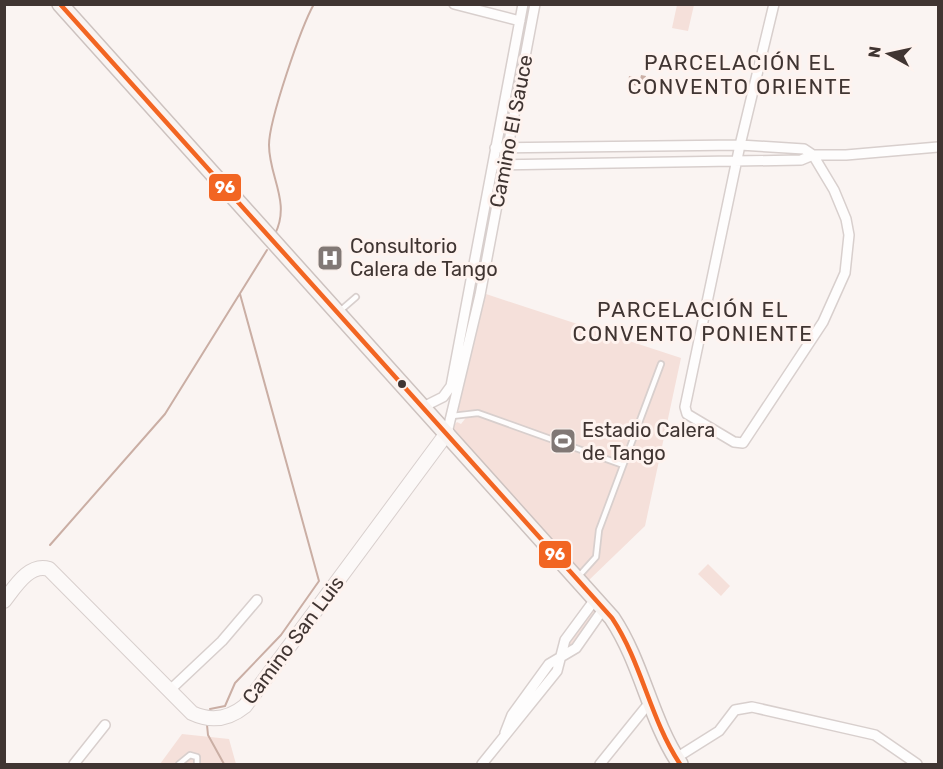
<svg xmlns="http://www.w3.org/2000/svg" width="943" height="769" font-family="Rubik,sans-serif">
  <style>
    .green { fill: #f5e0da }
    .water { fill: #caaea4 }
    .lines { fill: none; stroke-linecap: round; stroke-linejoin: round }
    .stream { stroke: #caaea4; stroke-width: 2 }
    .lane-casing { stroke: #d8cfcd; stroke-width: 8 }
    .street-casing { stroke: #d8cfcd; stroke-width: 12 }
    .secondary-casing { stroke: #d8cfcd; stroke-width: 16 }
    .primary-casing { stroke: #cdc2bf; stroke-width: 18 }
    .lane { stroke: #fefdfd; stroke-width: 4.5 }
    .street { stroke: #fefdfd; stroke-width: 9 }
    .secondary { stroke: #fcf9f8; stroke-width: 14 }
    .primary { stroke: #f8f4f2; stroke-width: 15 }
    .bus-1-casing { stroke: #fef3ef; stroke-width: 9 }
    .bus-1 { stroke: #f26522; stroke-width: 4.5 }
    .bus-dot { fill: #403532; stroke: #fef3ef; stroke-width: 2 }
    .labels { text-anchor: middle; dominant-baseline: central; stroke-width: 6; stroke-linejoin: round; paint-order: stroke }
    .street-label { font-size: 20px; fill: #403532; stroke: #fef3ef }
    .poi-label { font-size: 20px; fill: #403532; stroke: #fef3ef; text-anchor: start }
    .neighbourhood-label { font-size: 21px; letter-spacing: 1.5px; fill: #403532; stroke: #fef3ef }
    .line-badge { stroke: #fef3ef; stroke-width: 2 }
    .badge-label { font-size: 16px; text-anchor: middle; font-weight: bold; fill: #fff }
  </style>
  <rect width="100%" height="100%" fill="#faf4f2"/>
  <path class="green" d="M529 5H533L507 138 503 137Z
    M677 5H694L688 31 672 28Z
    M486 294 681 358 645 526 588 581 452 427 457 422 461 424 468 415V410L459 412 457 404Z
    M708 564 730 586 721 596 698 574Z
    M592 607 599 612 573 646 563 654 567 641Z
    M182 734 229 739 236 764H160Z"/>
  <path class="water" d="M641 75 646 76 643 87 628 84 629 76 640 79Z"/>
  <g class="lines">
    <path class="stream" d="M275 234C291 202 269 177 269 145 269 120 301 27 314 4
      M50 545 165 414 267 250
      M210 709 225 706 235 683 281 635 319 581 240 294
      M207 725 208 735 224 764"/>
    <g class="lane-casing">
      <path id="lane" d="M341 310 356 297
        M452 416 478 413 623 465
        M578 577 596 557 599 530 661 364
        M179 764 190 755 197 757V764"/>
    </g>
    <g class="street-casing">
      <path id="street" d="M454 4 520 21
        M495 148 740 145 804 149 813 155 834 190 846 219 849 235 845 273 823 322 743 443 734 442 687 414 685 407 740 145 774 4
        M493 165 801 160 813 155H846L938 147
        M423 407 443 397 451 386 523 4
        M447 433 480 295 535 4
        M170 690 222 641 257 600
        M505 733 512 715 549 664 576 648 604 608
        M676 758 719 731 735 710 752 707 875 735 917 764
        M74 764 105 725
        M482 764 557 671 565 640 596 598
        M600 764 650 702"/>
    </g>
    <g class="secondary-casing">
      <path id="secondary" d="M4 601C15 587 29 563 49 569L192 713C211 722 229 719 245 706L447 433"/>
    </g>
    <g class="primary-casing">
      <path id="primary" d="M60 4 612 618C642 663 650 719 680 764"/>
    </g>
    <use href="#lane" class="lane"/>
    <use href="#street" class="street"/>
    <use href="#secondary" class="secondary"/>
    <use href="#primary" class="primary"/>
    <g class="bus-1-casing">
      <path id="bus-1" d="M60 4 612 618C642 663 650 719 680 764"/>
    </g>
    <use href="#bus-1" class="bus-1"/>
  </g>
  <defs>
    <g id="hospital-square" transform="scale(1.35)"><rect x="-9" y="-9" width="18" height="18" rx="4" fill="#817875" stroke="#fef3ef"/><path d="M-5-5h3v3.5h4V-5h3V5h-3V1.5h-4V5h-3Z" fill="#fff"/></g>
    <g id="stadium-square" transform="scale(1.35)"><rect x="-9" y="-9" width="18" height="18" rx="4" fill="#817875" stroke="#fef3ef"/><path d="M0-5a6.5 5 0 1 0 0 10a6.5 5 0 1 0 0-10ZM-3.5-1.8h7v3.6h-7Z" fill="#fff"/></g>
  </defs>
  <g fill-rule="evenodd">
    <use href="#hospital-square" x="330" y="258"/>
    <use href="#stadium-square" x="563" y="441"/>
  </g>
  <circle class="bus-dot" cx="402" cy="384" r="5"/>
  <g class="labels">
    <g class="street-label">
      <text transform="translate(511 131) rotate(-79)">Camino El Sauce</text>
      <text transform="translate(293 640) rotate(-53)">Camino San Luis</text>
    </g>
    <g class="poi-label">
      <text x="350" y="246">Consultorio<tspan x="350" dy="23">Calera de Tango</tspan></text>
      <text x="582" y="430">Estadio Calera<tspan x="582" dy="23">de Tango</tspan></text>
    </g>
    <g class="neighbourhood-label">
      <text x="740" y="62">PARCELACIÓN EL<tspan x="740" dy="24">CONVENTO ORIENTE</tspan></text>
      <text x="693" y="309">PARCELACIÓN EL<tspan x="693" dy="24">CONVENTO PONIENTE</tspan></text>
    </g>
  </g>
  <g class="line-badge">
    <rect x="208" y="173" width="34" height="29" rx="6" fill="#f26522"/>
    <rect x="538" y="540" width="34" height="29" rx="6" fill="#f26522"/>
  </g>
  <g class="badge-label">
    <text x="225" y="193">96</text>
    <text x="555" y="560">96</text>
  </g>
  <rect width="943" height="769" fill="none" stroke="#403532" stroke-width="12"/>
  <g transform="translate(889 54) rotate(278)" stroke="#fef3ef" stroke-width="4.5" paint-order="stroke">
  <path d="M0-4.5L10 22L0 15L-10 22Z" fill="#403532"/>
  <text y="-9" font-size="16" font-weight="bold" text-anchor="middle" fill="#403532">N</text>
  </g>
</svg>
